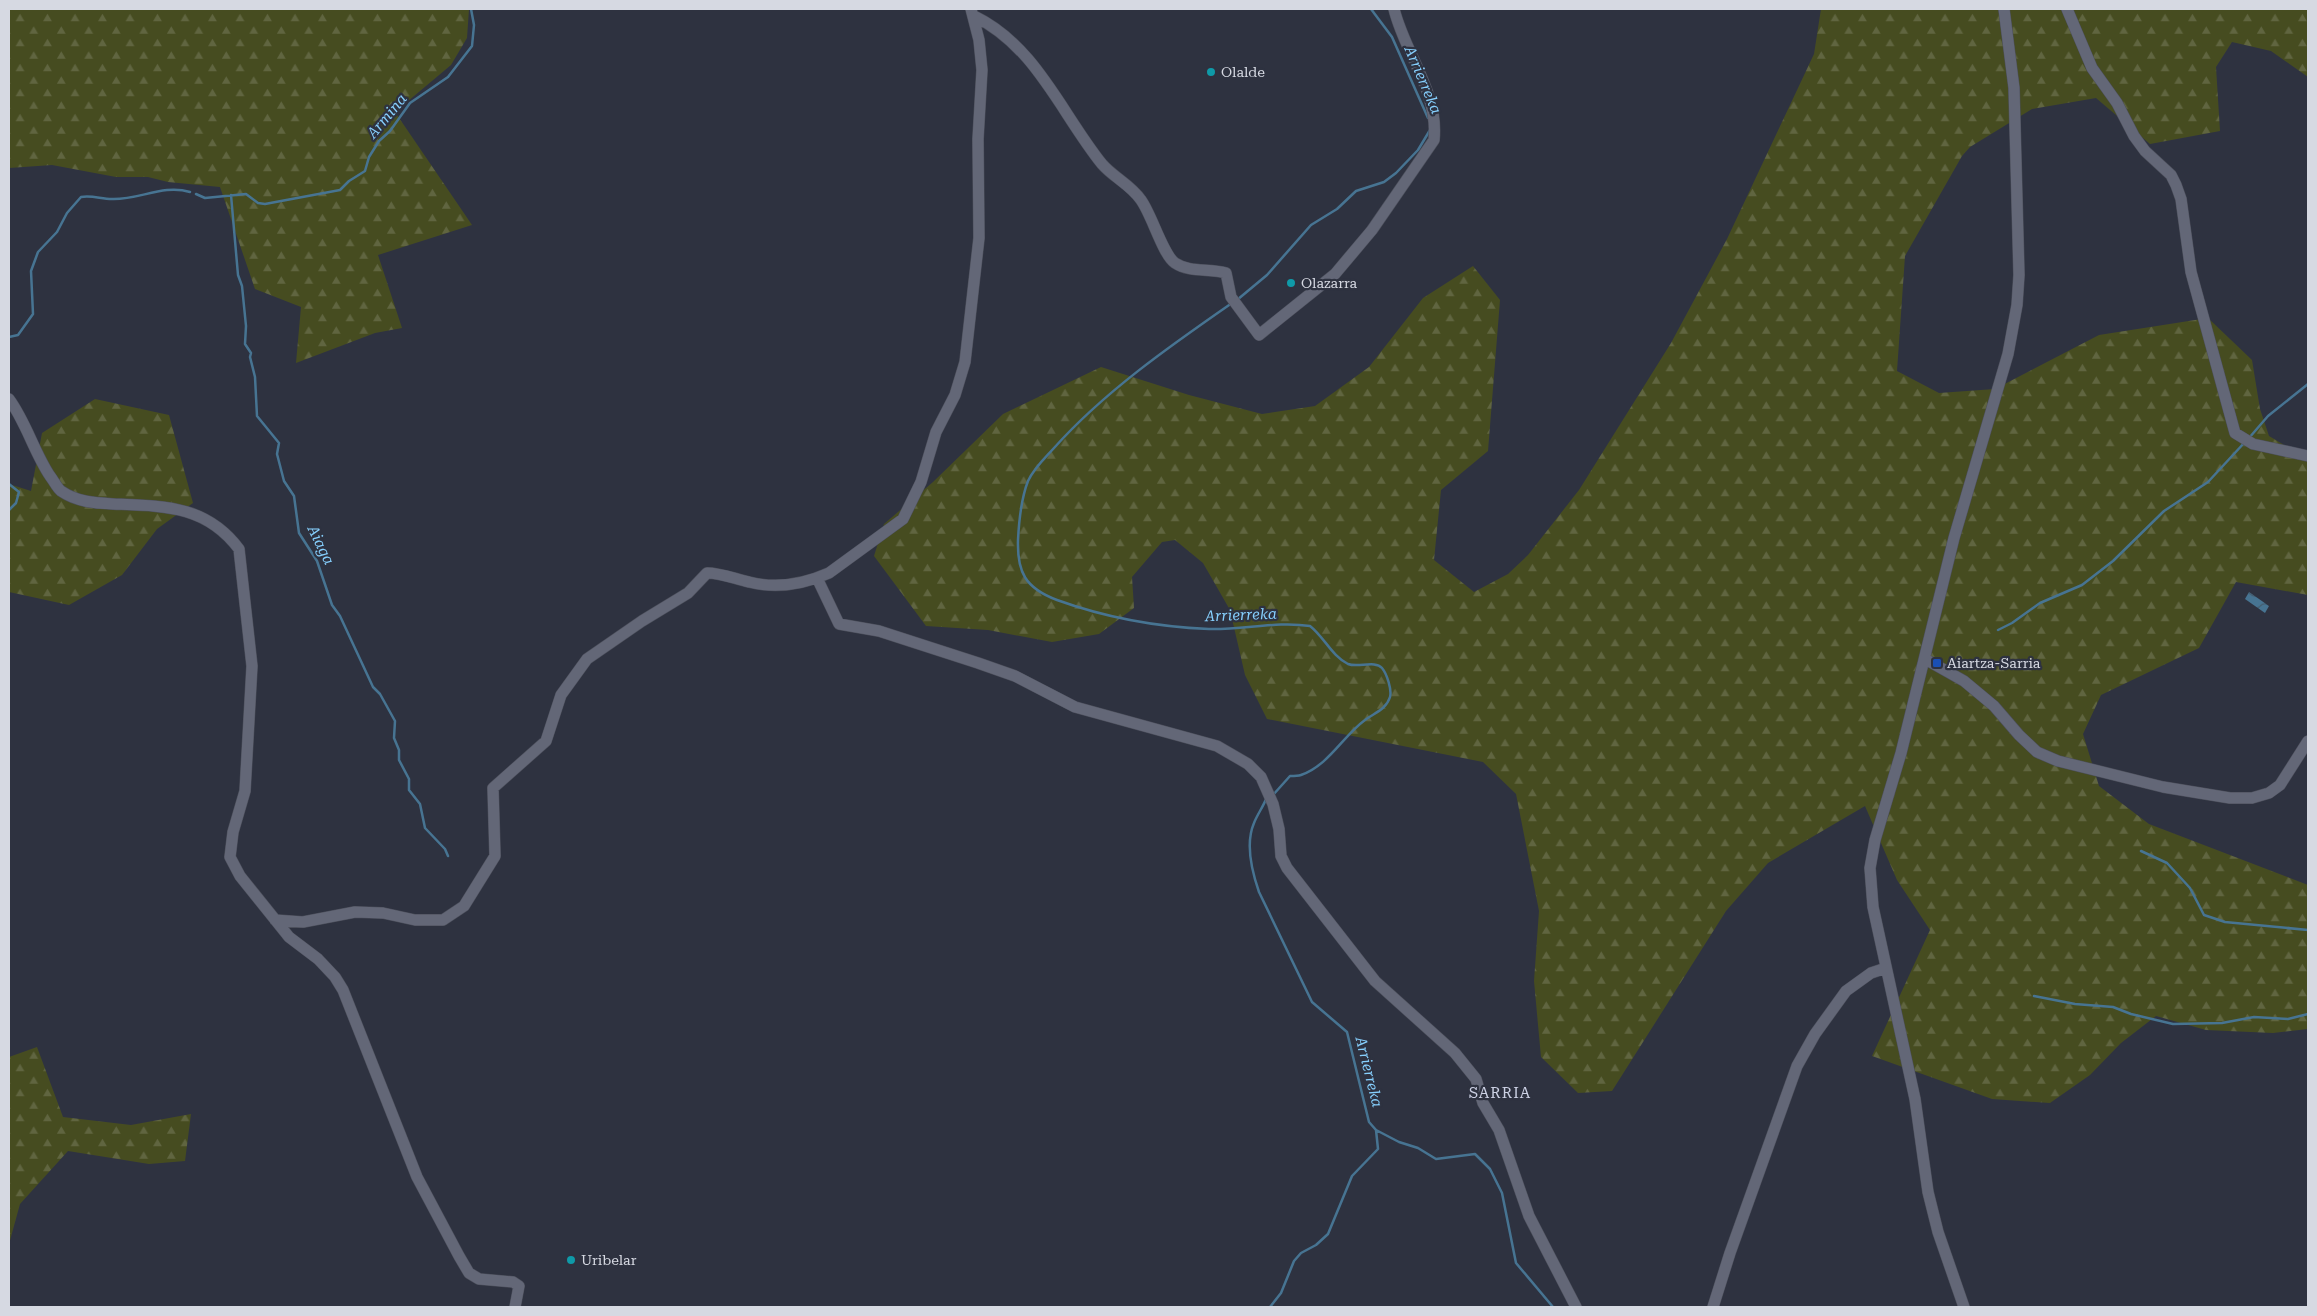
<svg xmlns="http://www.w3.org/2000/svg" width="2317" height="1316" font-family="'Roboto Serif',serif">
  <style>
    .forest { fill: url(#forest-firs) }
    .water { fill: url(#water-waves) }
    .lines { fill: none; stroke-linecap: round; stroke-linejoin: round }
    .stream { stroke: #477492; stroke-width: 2.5 }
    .minor-casing { stroke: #4c4f5b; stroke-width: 12 }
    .minor { stroke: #636777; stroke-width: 11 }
    .culture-dot { fill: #0f9aa8; stroke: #2e3240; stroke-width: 2 }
    .transit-dot { fill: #1a4fb4; stroke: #2e3240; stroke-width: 2 }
    .labels { text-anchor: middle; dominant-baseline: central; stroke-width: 4.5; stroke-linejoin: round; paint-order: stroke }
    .poi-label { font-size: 14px; fill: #d6d9e2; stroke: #2e3240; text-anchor: start }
    .water-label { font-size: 15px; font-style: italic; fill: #86cffd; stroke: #2e3240 }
    .neighbourhood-label { font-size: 15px; letter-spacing: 1px; fill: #ccd1e4; stroke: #2e3240 }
  </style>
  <defs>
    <pattern id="forest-firs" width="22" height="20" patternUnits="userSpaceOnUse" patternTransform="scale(1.25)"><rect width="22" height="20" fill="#464c20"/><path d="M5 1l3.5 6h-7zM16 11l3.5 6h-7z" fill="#606540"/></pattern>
    <pattern id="water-waves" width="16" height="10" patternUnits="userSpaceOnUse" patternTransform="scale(1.25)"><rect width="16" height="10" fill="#477492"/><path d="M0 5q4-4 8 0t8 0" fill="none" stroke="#445d6f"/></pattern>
  </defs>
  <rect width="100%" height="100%" fill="#2e3240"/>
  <path class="forest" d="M9 9H469L467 38 451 65 395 112 472 225 378 255 402 328 375 333 296 363 301 307 255 289 220 187 168 182 148 177H116L52 165 9 168Z
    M1821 9H2308V77L2271 51 2232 42 2216 67 2220 131 2150 144 2096 98 2032 109 1970 147 1962 156 1905 256 1897 371 1939 393 1995 389 2099 335 2208 318 2252 360 2260 409 2269 436 2308 459V595L2236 582 2199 648 2101 695 2083 734 2099 786 2149 824 2308 885V1029L2273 1033 2206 1030 2156 1016 2121 1043 2090 1075 2050 1103 1992 1099 1872 1056 1930 930 1897 880 1865 806 1768 863 1726 911 1612 1091 1578 1093 1541 1057 1534 981 1539 911 1516 794 1483 762 1267 719 1245 675 1230 610 1203 563 1175 540 1162 542 1132 577 1134 608 1099 634 1052 642 988 630 926 626 874 556 884 524 933 482 1003 414 1101 367 1189 395 1262 414 1315 406 1369 367 1423 298 1473 266 1500 300 1488 451 1441 490 1434 560 1474 592 1508 574 1528 555 1579 490 1671 343 1727 239 1814 54Z
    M95 399 169 415 193 503 157 529 122 575 69 605 9 592V484L31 491 42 433Z
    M37 1047 63 1117 131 1125 191 1114 185 1161 149 1164 68 1151 20 1204 9 1244V1057Z"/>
  <path class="water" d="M2249 592 2269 606 2265 613 2245 599Z"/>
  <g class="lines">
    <path class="stream" d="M1371 9 1392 37 1428 118
      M196 194 205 198 246 194 258 203 265 204 340 190 349 181 365 171 369 157 379 141 390 131 410 103 448 77 472 46 474 25 471 9
      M231 195 238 275 242 286 246 326 245 344 251 353 250 357 255 377 257 416 279 443 277 454 284 481 294 496 299 533 317 561 332 605 340 616 373 687 380 694 395 721 394 738 399 750V760L409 779V790L420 804 425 828 445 849 448 856
      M1237 300 1267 275 1311 225 1337 209 1356 191 1384 182 1396 173 1418 150 1430 130
      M1232 303C1170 346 1104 392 1054 448 1045 458 1034 468 1028 481 1021 499 1019 520 1018 540 1017 572 1025 588 1057 600 1104 617 1159 627 1209 629 1243 630 1277 621 1310 626 1324 637 1332 656 1348 664 1358 668 1375 660 1382 668 1387 674 1392 690 1390 697 1386 710 1374 713 1365 720 1343 736 1328 766 1301 775 1298 776 1293 776 1290 776L1273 795
      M9 337 18 335 33 314 31 271 38 252 57 232 67 213 81 197C92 195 101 199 112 199 139 200 163 184 190 192
      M2249 438 2268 416 2308 384
      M9 484 19 492 16 503 9 510
      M1998 630 2012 623 2040 603 2082 585 2113 561 2164 511 2208 482 2245 442
      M1266 799C1263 807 1257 815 1254 823 1245 844 1252 872 1259 892L1312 1002 1347 1032 1369 1122 1376 1130 1399 1142 1418 1148 1436 1159 1475 1154 1490 1169 1502 1193 1516 1263 1553 1307
      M2141 851 2167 863 2190 888 2204 915 2225 922 2308 930
      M2034 996 2075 1004 2113 1007 2131 1014 2173 1024 2222 1023 2254 1017 2288 1019 2308 1014
      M1270 1307 1281 1293 1294 1261 1301 1253 1316 1245 1328 1234 1352 1176 1378 1149 1376 1130"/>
    <g class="minor-casing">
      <path id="minor" d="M2067 9 2092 68 2117 103 2134 136 2145 151 2171 175 2176 185 2181 199 2191 272 2235 433 2253 444 2308 456
        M974 16C1036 46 1061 113 1102 164 1113 177 1131 185 1141 200 1152 215 1163 255 1175 263 1190 273 1210 268 1226 273L1231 297 1259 335 1335 274 1372 230 1434 140C1439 92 1405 54 1394 9
        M9 399C26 422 34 452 50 476 54 481 57 488 61 491 77 502 95 503 113 504 164 506 206 505 239 549L252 666 245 791 233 832 230 857 240 876 289 937 318 959 335 977 343 990 417 1177 459 1256 469 1273 479 1279 513 1282 519 1286 515 1307
        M817 578 839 624 879 631 978 663 1015 676 1075 707 1217 746 1248 764 1261 777 1273 804 1279 829 1281 856 1287 868 1375 981 1455 1053 1476 1079 1483 1103 1499 1130 1529 1216 1576 1307
        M1925 659 1964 681 1994 706 2019 735 2037 752 2058 761 2163 787 2230 798H2252L2269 793 2280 785 2308 741
        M275 920 303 922 355 912 383 913 415 920H443L464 906 495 856 493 788 546 741 561 695 587 659 642 621 688 593 707 573C721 573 735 579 749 582 776 589 804 584 829 573L903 519 921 482 936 432 955 395 965 362 979 238 978 139 982 70 979 40 971 9
        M1713 1307 1730 1253 1797 1066 1815 1034 1846 991 1871 973 1886 968
        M1964 1307 1938 1232 1928 1192 1915 1099 1873 907 1870 868 1875 840 1901 753 1954 538 2008 354 2017 305 2019 275 2014 88 2004 9"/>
    </g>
    <use href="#minor" class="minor"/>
  </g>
  <g class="culture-dot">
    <circle cx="1211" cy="72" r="5"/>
    <circle cx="1291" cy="283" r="5"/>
    <circle cx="571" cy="1260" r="5"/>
  </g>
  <rect class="transit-dot" x="1932" y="658" width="10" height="10" rx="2.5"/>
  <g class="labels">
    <g class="poi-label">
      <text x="1221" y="72">Olalde</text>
      <text x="1301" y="283">Olazarra</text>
      <text x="1947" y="663">Aiartza-Sarria</text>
      <text x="581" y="1260">Uribelar</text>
    </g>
    <g class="water-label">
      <text transform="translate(1423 80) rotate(67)">Arrierreka</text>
      <text transform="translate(387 116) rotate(-50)">Armina</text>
      <text transform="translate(321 545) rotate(64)">Aiaga</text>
      <text transform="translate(1241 615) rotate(-2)">Arrierreka</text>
      <text transform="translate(1369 1072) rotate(76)">Arrierreka</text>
    </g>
    <g class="neighbourhood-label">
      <text x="1500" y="1093">SARRIA</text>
    </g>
  </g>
  <rect width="2317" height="1316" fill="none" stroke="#d6d9e2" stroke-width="20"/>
</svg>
